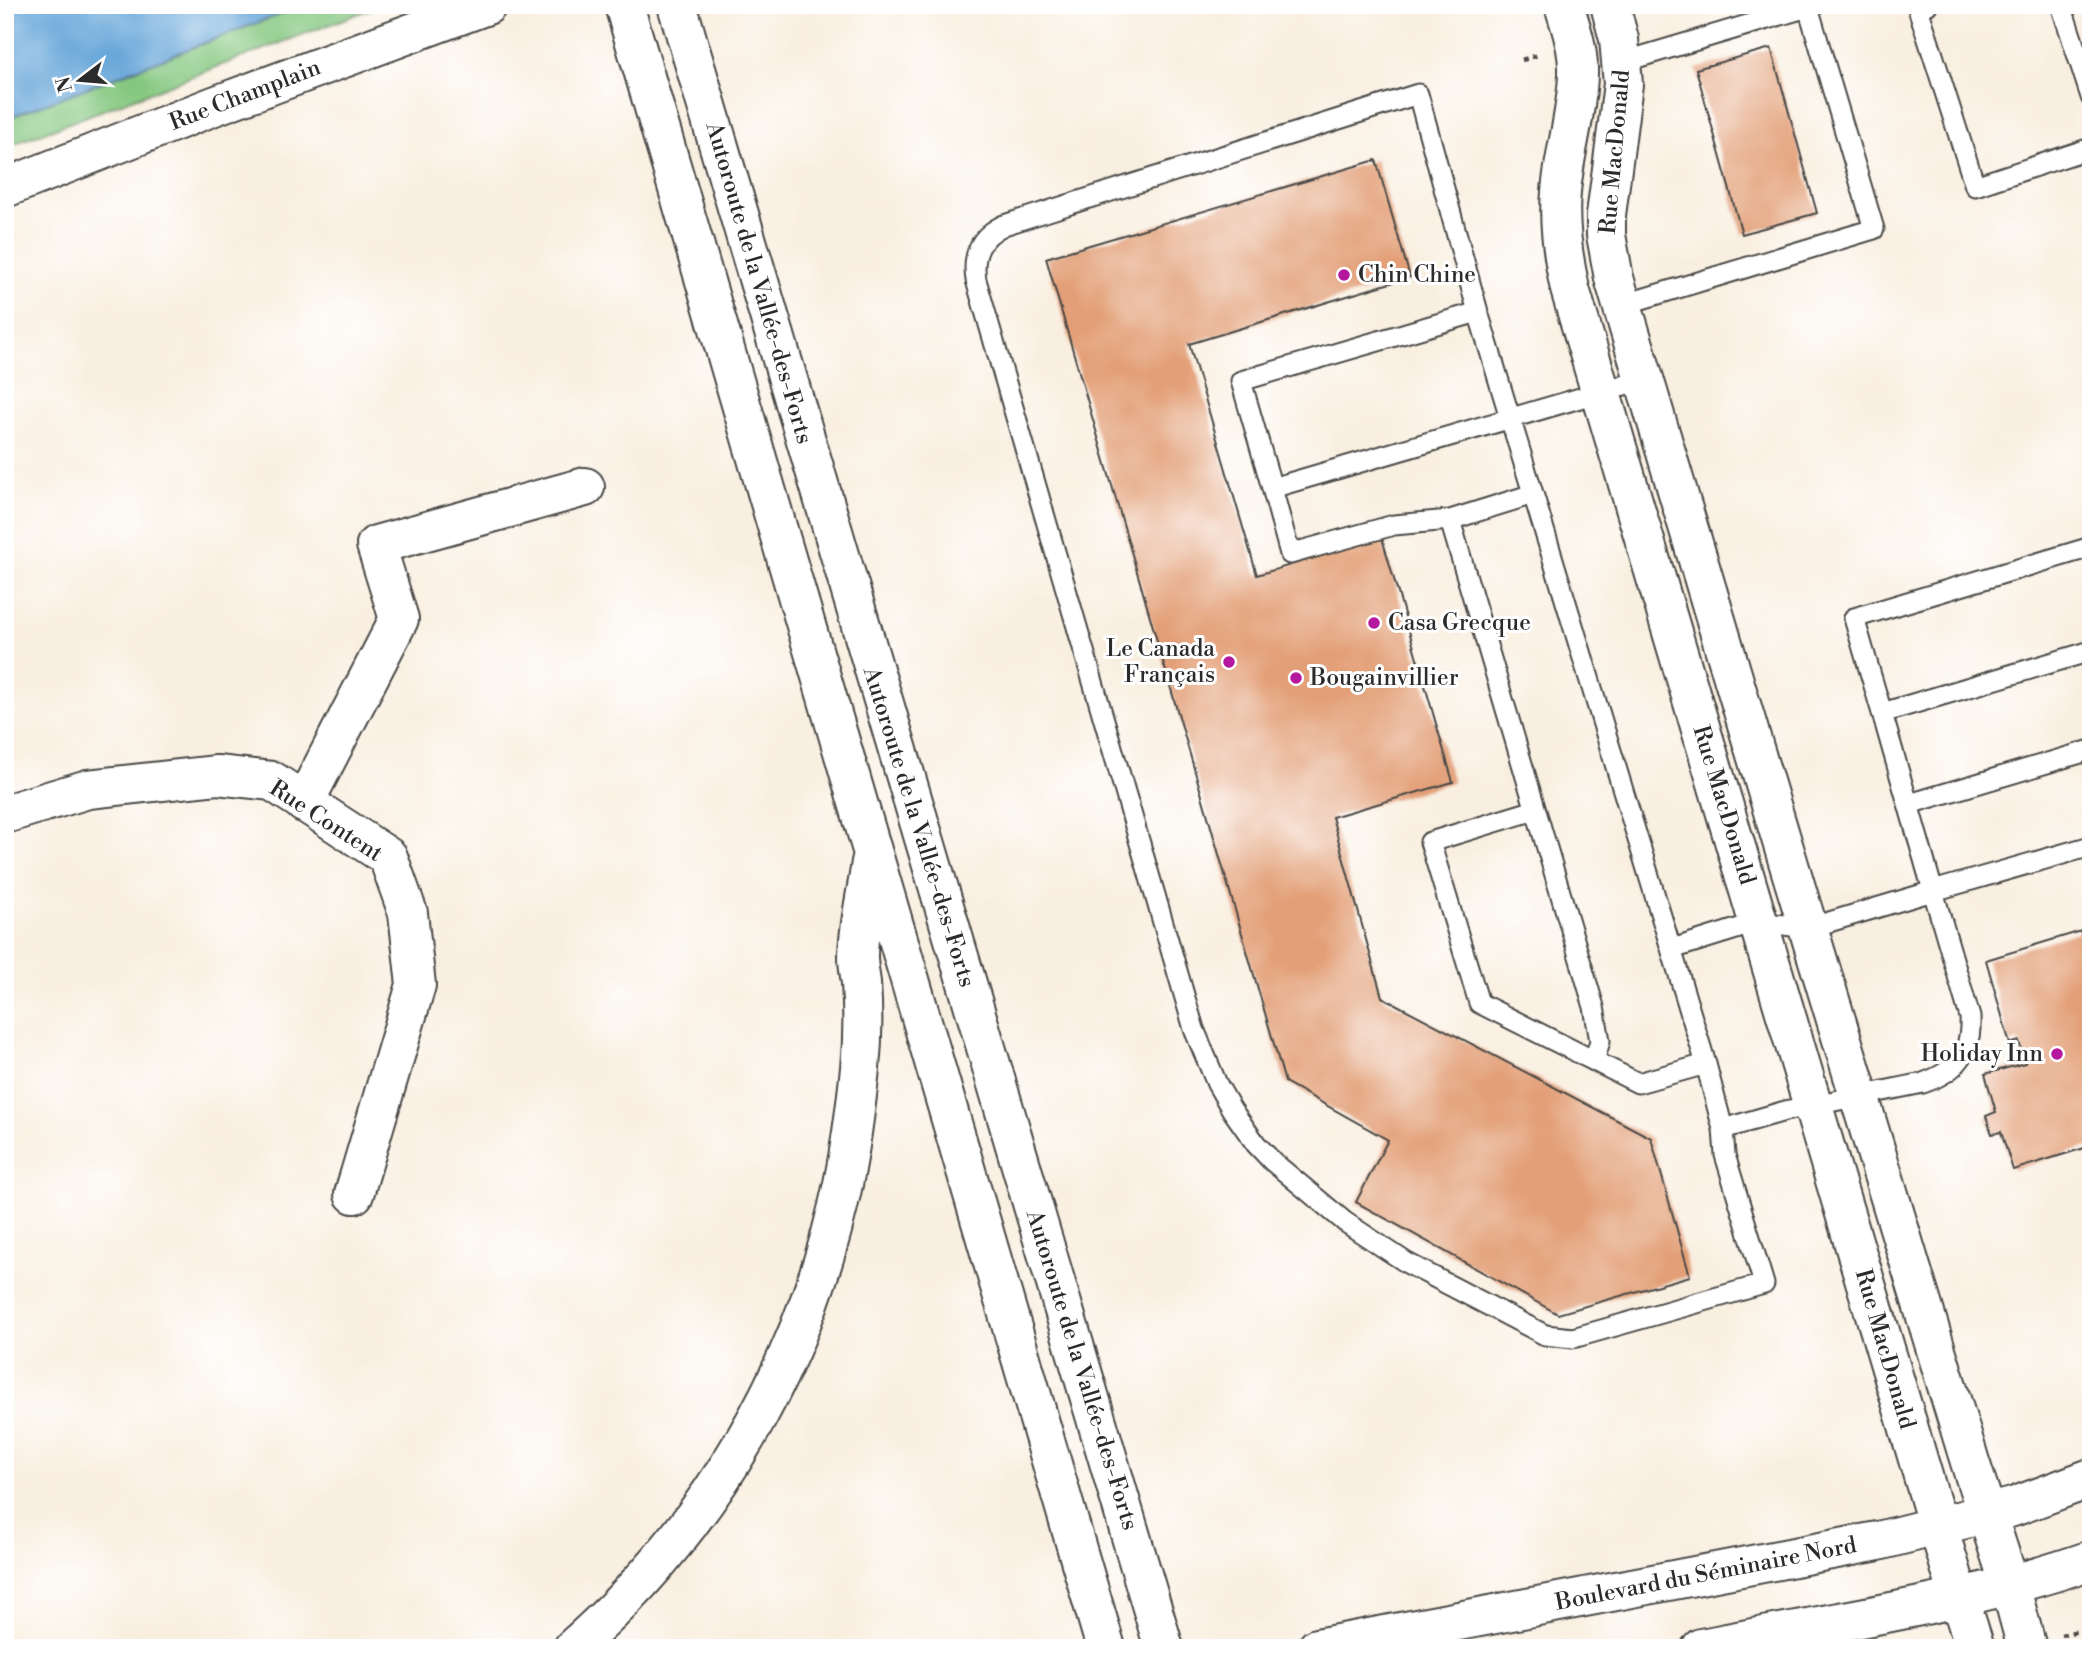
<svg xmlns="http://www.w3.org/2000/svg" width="2096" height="1653" font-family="'Libre Bodoni',serif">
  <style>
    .green { fill: #84c77f; stroke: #587955; stroke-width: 2 }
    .water { fill: #66a6d9; stroke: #486882; stroke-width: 2 }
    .building { fill: #e3a078 }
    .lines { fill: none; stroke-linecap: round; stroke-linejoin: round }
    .lane-casing { stroke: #4a4846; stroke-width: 23 }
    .street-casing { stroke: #4a4846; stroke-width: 42 }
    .secondary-casing { stroke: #4a4846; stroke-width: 42 }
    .highway-casing { stroke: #4a4846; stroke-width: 42 }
    .path { stroke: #4a4846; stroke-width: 4.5; stroke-dasharray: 5 5; stroke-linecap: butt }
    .lane { stroke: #fff; stroke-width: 19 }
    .street { stroke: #fff; stroke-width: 38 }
    .secondary { stroke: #fff; stroke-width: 38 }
    .highway { stroke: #fff; stroke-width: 38 }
    .poi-dot { fill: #b5179e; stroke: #fff; stroke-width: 2.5 }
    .labels { text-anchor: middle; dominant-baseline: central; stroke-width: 6; stroke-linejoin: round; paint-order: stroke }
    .street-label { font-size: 23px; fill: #2b2b2b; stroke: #fff }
    .poi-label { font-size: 23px; fill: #2b2b2b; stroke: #fff; text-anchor: start }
  </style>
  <rect width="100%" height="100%" fill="#fff"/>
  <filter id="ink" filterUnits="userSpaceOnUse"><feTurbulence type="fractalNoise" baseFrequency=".0143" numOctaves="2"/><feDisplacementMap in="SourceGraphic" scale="14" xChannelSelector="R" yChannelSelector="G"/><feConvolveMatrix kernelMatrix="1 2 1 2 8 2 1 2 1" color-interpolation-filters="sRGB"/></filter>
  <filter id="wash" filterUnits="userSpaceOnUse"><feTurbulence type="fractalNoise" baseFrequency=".00686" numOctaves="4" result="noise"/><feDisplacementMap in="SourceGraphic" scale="28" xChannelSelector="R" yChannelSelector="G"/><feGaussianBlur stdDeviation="1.57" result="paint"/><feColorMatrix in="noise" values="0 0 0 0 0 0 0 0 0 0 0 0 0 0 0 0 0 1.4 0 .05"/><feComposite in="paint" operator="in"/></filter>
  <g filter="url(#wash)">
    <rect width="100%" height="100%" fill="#f9efe0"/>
    <path class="green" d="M304 5H381L5 147V119Z"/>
    <path class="water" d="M5 5H304L5 119Z"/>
    <g id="blocks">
      <path class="building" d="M1771 48 1817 213 1742 234 1696 69Z
        M1376 160 1410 277 1189 344 1257 575 1382 538 1453 782 1332 817 1382 997 1651 1138 1690 1276 1558 1314 1356 1202 1388 1140 1285 1082 1046 258Z
        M2091 928V1146L2013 1170 2001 1132 1992 1134 1986 1116 1996 1112 1985 1074 2025 1063 2019 1041 2010 1044 1986 960Z"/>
    </g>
  </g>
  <g filter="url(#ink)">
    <use href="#blocks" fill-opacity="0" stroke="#4a4846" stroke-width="2"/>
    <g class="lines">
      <g class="lane-casing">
        <path id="lane" d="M1927 5 1918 8 1975 186 2091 148
          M2061 5 2091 97
          M1622 305 1874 229 1808 7 1623 62
          M1478 312 1241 381 1272 488 1645 379
          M1272 488 1290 554 1394 525 1450 520 1533 494
          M1450 520 1594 1007 1600 1041 1594 1061
          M2091 651 1882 713 1933 891 2091 846
          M1882 713 1854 618 2091 547
          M1909 804 2091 750
          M1535 810 1430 842 1479 1003 1638 1083 1706 1064 1478 312 1418 94 1004 225C980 236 972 255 976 280L1194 1029 1217 1084 1232 1110 1256 1144 1272 1161 1345 1222 1407 1263 1545 1335 1573 1338 1764 1284 1725 1155 1723 1129
          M1672 949 1759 922 1809 928 1933 891 1970 1017C1972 1053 1957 1071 1923 1083L1785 1111 1723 1129 1706 1064"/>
      </g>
      <g class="street-casing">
        <path id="street" d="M304 803 399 619 376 545 585 487
          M5 814 88 789 217 775 272 781 388 857 408 913 416 985 354 1194"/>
      </g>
      <g class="secondary-casing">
        <path id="secondary" d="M1564 5C1571 27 1579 51 1578 74 1577 114 1564 153 1561 192 1558 225 1563 257 1570 289L1959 1597
          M1610 5 1619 39 1623 84 1606 215V235L1614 278 1780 835 1970 1462 2010 1585
          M5 188 214 106 487 5
          M1317 1648 1878 1541 2013 1507 2091 1478
          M1701 1648C1831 1622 1965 1604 2091 1560"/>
      </g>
      <g class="highway-casing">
        <path id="highway" d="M624 5 1106 1648
          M677 5 1164 1648
          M2010 1585 2027 1648
          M1959 1597 1975 1648
          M573 1648C712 1526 805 1364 843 1184 851 1145 856 1107 860 1068 863 1040 863 1011 861 983 860 975 858 965 858 957 858 927 867 892 871 862"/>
      </g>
      <path class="path" d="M1522 60 1538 55
        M2061 1635 2091 1628"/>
      <use href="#lane" class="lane"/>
      <use href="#street" class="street"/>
      <use href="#secondary" class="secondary"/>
      <use href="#highway" class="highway"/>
    </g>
  </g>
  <g class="poi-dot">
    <circle cx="1344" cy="275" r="7"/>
    <circle cx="1374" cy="623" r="7"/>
    <circle cx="1229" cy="662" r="7"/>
    <circle cx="1296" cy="678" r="7"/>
    <circle cx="2057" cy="1054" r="7"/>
  </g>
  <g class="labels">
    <g class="street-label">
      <text transform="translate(245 95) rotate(-21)">Rue Champlain</text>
      <text transform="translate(1615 152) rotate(-85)">Rue MacDonald</text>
      <text transform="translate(759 283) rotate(74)">Autoroute de la Vallée-des-Forts</text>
      <text transform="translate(1724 805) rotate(73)">Rue MacDonald</text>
      <text transform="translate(326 821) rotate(33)">Rue Content</text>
      <text transform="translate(919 827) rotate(73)">Autoroute de la Vallée-des-Forts</text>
      <text transform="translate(1885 1349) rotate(74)">Rue MacDonald</text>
      <text transform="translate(1082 1370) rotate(73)">Autoroute de la Vallée-des-Forts</text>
      <text transform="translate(1706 1574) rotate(-11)">Boulevard du Séminaire Nord</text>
    </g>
    <g class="poi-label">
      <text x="1358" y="275">Chin Chine</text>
      <text x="1388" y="623">Casa Grecque</text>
      <text x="1215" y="649" text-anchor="end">Le Canada<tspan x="1215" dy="26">Français</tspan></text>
      <text x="1310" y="678">Bougainvillier</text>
      <text x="2043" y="1054" text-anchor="end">Holiday Inn</text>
    </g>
  </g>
  <rect width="2096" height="1653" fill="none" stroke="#fff" stroke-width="28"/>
  <g transform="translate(80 80) rotate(254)" stroke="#ffffff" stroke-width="5" paint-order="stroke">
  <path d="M0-5L12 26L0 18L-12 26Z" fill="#2b2b2b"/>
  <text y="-10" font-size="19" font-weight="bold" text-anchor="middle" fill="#2b2b2b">N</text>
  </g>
</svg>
